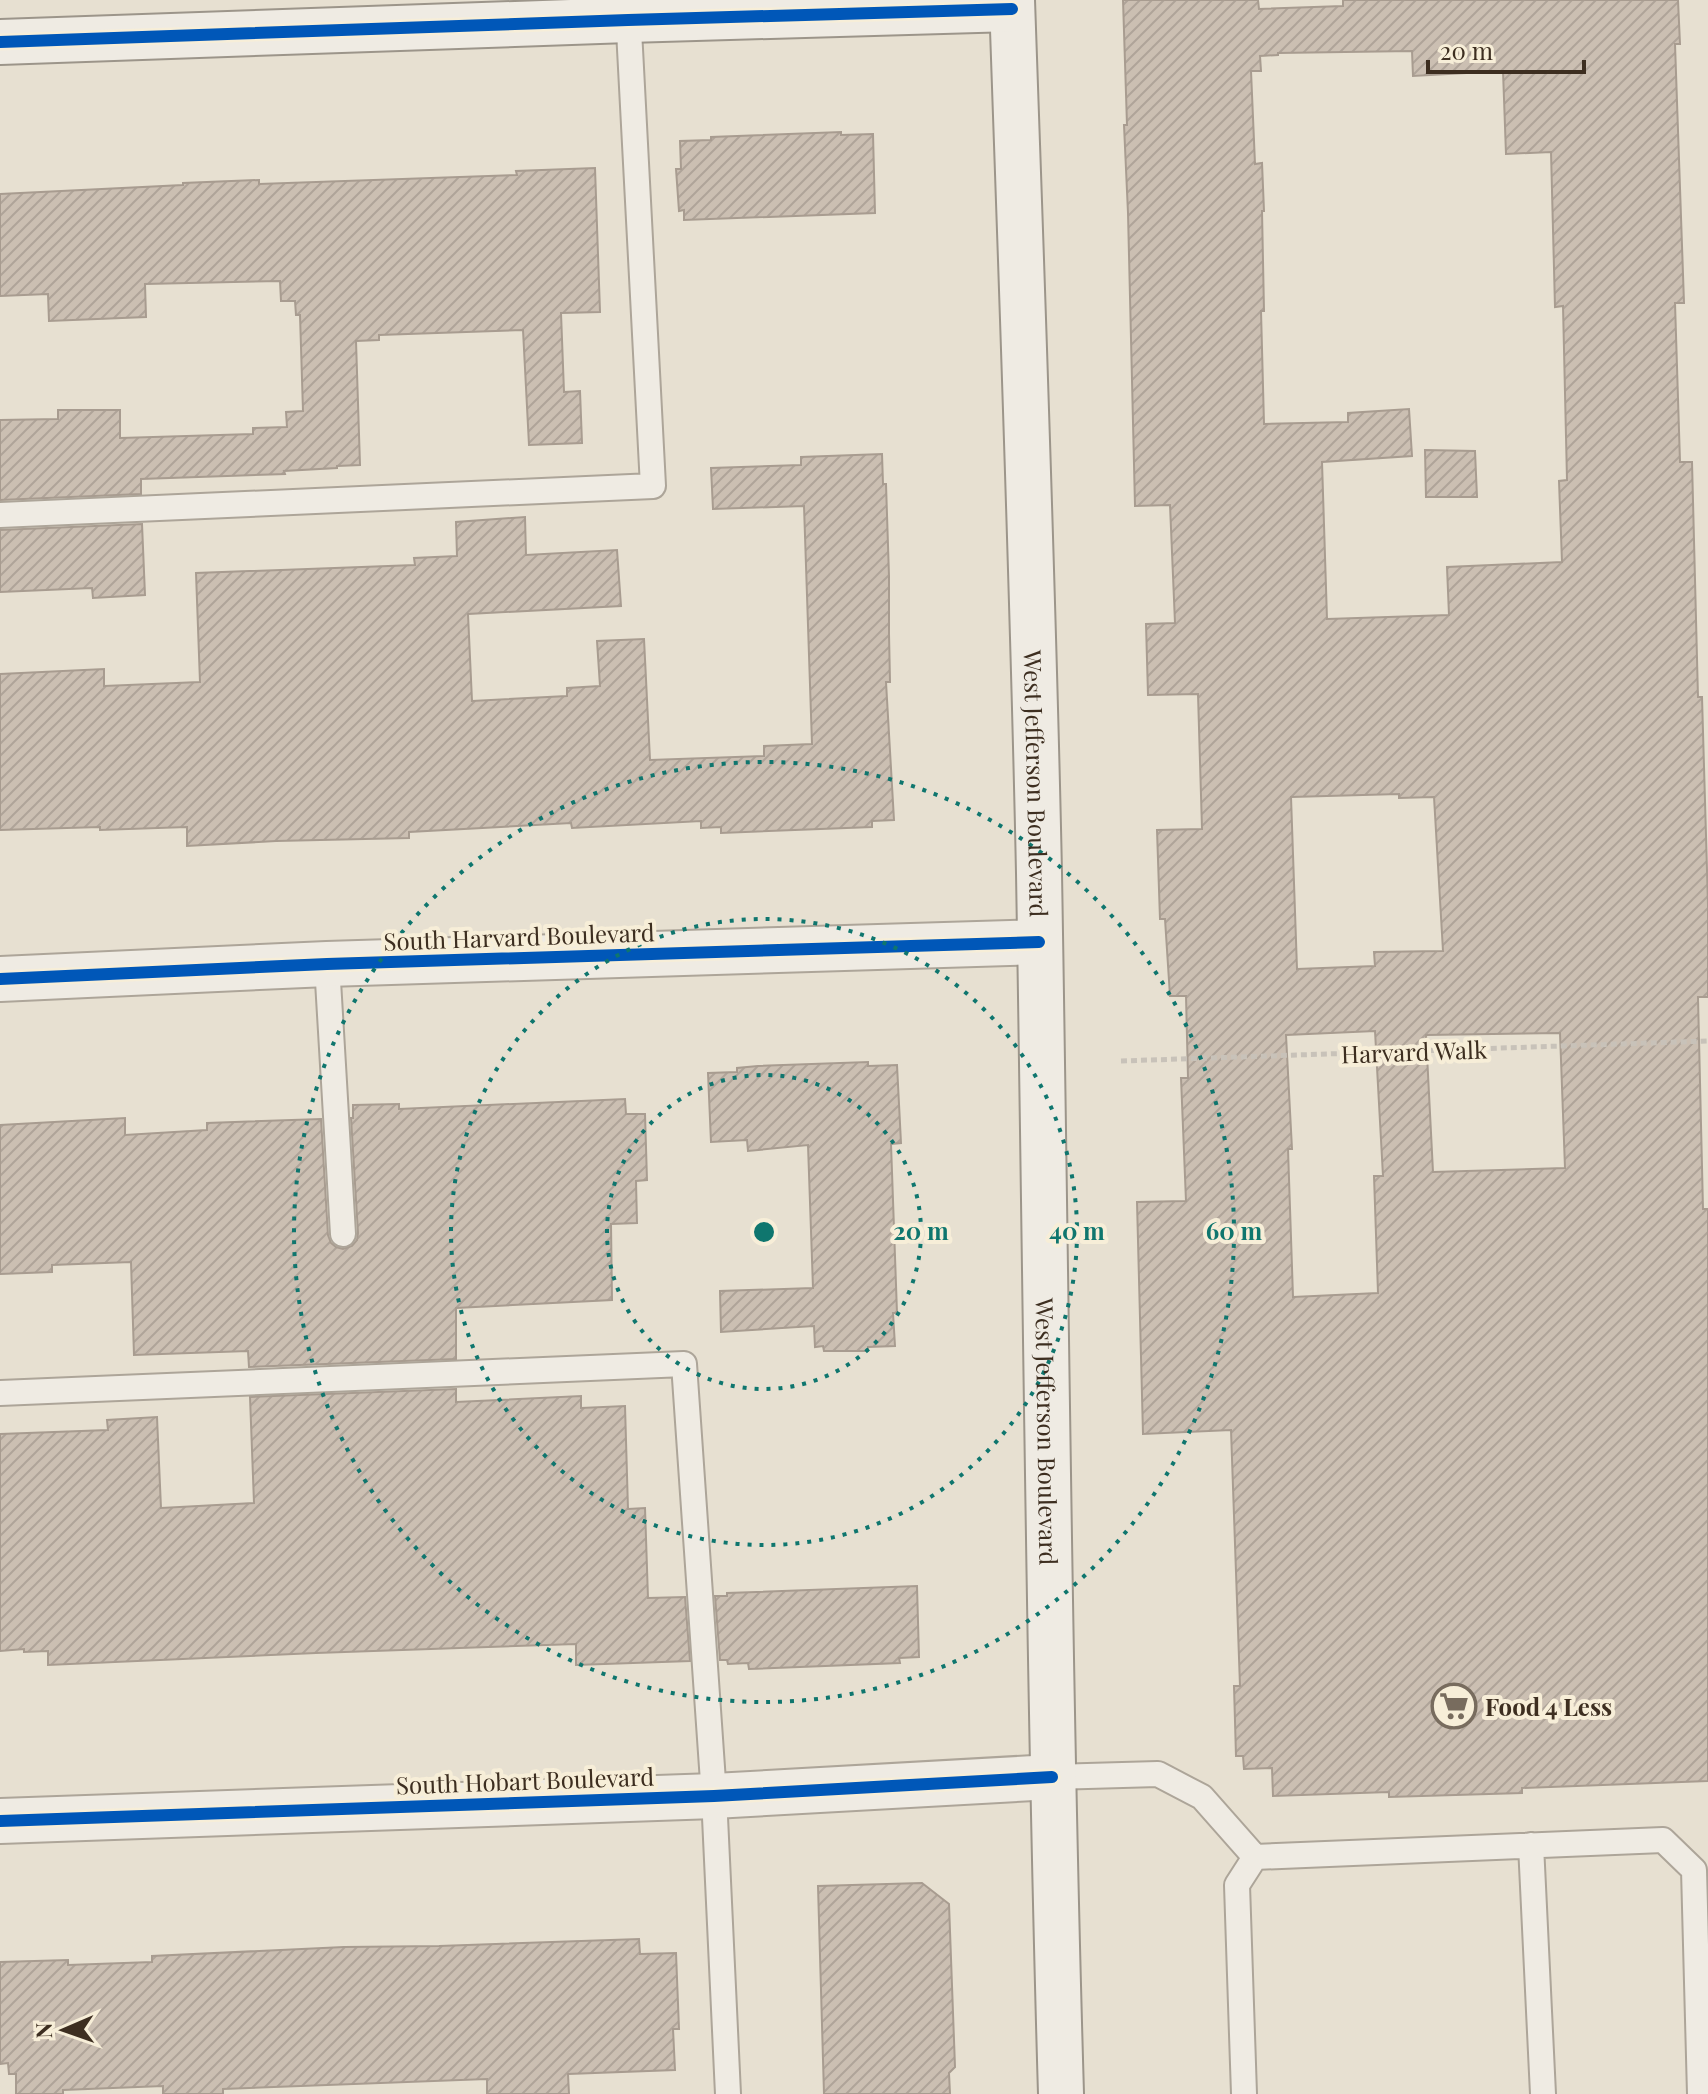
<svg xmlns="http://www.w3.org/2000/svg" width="1708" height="2094" font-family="'Playfair Display',serif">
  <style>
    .building { fill: url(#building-hatch); stroke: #a89c90; stroke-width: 2; fill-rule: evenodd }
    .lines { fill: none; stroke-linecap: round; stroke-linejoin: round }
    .lane-casing { stroke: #ada599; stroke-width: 28 }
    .street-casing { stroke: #ada599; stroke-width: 48 }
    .secondary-casing { stroke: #9c958a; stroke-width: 48 }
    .path { stroke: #c8c2b9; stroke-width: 5; stroke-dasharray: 6 4; stroke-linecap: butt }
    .lane { stroke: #efebe3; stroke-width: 24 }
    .street { stroke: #efebe3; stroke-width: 44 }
    .secondary { stroke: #efebe3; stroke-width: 44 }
    .cycleway-casing { stroke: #f7eed8; stroke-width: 17 }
    .cycleway { stroke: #0057b8; stroke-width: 12 }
    .ring { fill: none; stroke: #0f766e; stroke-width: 4; stroke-dasharray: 4 8 }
    .labels { text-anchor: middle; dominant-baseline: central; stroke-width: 8; stroke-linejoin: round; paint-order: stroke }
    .street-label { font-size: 24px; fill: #3d2e20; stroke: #f7eed8 }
    .poi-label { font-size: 24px; font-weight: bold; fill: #3d2e20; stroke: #f7eed8; text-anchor: start }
    .centre { fill: #0f766e; stroke: #f7eed8; stroke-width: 4 }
    .ring-label { font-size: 24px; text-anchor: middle; font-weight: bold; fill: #0f766e; stroke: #f7eed8; stroke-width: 8; stroke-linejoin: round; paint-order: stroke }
  </style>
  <defs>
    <pattern id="building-hatch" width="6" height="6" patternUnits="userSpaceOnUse" patternTransform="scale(2)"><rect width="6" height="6" fill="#cbbfb2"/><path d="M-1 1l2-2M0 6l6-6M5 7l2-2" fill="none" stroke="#afa499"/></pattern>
  </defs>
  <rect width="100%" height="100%" fill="#e7e0d1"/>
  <path class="building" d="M1123 0H1258L1259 9 1343 6V0H1678L1680 44H1675L1684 303H1675L1680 462H1692L1698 697H1702L1708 905V997H1698L1703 1209H1708V1781L1522 1788V1793L1389 1797V1792L1273 1796 1272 1768 1244 1769 1243 1756H1236L1234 1686H1240L1231 1430 1143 1434 1137 1202 1186 1201 1181 1078H1188L1186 996H1170L1165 919H1160L1157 830 1202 829 1198 694 1148 695 1146 624 1175 623 1170 505 1135 506 1128 213 1124 125H1127ZM1412 51 1413 76 1503 71 1506 154 1551 152 1555 307 1563 306 1567 480 1559 481 1562 562 1447 567 1449 615 1327 619 1322 462 1412 456 1409 409 1348 413V422L1264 424 1261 311H1264L1262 211H1264L1262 163 1255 164 1251 71H1261L1260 56 1278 55V53ZM1399 794V798L1434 797 1443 951 1374 952 1375 966 1297 969 1291 797ZM1375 1031 1383 1176H1374L1378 1293 1293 1297 1288 1149H1292L1286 1035ZM1560 1033 1565 1168 1433 1172 1426 1035Z
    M841 132V135L873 134 875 213 684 220V210L679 211 676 169H681L680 141 711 140V137Z
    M595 168 600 312 561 313 564 392 580 391 582 443 529 445 523 330 379 335V340L356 341 360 465 337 466V468L284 471 285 474 141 479V494L0 500V420L58 419V410H120V438L253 434V428L287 427 286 412 303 411 300 315H296L295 301H281L280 281 145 284 146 317 49 321 48 294 0 296V194L183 185V183L259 180V184L517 175 516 171Z
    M1425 450 1475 451 1477 497H1426Z
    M882 454 883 484H886L889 576V634L890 682H886L894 820 872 821V827L721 833V827L701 828V821L572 828 571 823 409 832V838L276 841 187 846V827L100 830V827L0 830V674L104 669V686L200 682 196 573 415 565 414 558 457 556 456 522 525 517 526 555 617 550 621 606 468 614 472 701 567 696V688L600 686 597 641 644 639 650 760 764 756V746L812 744 804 506 713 509 711 468 801 465V457Z
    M142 524 145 595 93 598 92 588 0 592V530Z
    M868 1062V1066L897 1065 901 1143 891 1144 897 1313H893L895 1346 868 1347V1351H824L823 1346 815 1347 814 1326 721 1332 720 1291 813 1288 808 1145 748 1151 747 1140 711 1142 708 1073 737 1072V1068L758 1066Z
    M625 1099 626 1114H645L647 1180 636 1181 637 1223 611 1224 612 1300 456 1308V1359L249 1367 248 1351 134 1355 131 1262 52 1265V1272L0 1274V1125L125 1118V1135L207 1130V1123L321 1119 328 1235 331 1243 336 1247 343 1249 352 1246 357 1240 358 1233 351 1118H353V1105L399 1104V1109Z
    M456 1389V1402L581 1396V1408L625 1406 628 1509 645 1508 648 1598 685 1597 690 1661 576 1665V1644L316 1653 48 1665V1651L24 1652V1649L0 1651V1434L108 1430 107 1420 157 1417 161 1508 254 1503 250 1397Z
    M917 1586 919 1657 899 1658 900 1663 749 1669 748 1663 728 1664 727 1660H720L715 1596H727V1593Z
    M922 1883 949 1904 955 2067 949 2073 950 2094H824L818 1886Z
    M639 1939 640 1954 676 1953 679 2029H673L675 2070 568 2074 569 2094H487V2079L223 2089V2094H163V2086L63 2090V2094H16V2074H9L8 2063 0 2064V1962L68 1960V1965L152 1962V1956L344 1947 439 1946Z"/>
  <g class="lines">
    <g class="lane-casing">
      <path id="lane" d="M0 515 653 486 628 11
        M327 964 343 1234
        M0 1393 684 1364 714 1796 728 2094
        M1052 1777 1158 1774 1202 1797 1255 1857
        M1531 1845 1543 2094
        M1244 2094 1237 1885 1255 1857 1663 1840 1694 1870 1700 2094"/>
    </g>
    <g class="street-casing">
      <path id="street" d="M0 979 327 964 1039 942
        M0 1821 714 1796 1052 1777"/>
    </g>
    <g class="secondary-casing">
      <g id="secondary">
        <path id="s1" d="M1012 0C1022 291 1033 582 1039 873 1046 1280 1049 1687 1061 2094"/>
        <path d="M0 42 628 20 1012 9"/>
      </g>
    </g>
    <path class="path" d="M1121 1061 1708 1041"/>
    <use href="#lane" class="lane"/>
    <use href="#street" class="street"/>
    <use href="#secondary" class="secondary"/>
    <g class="cycleway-casing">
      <path id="cycleway" d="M0 42 628 20 1012 9
        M0 979 327 964 1039 942
        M0 1821 714 1796 1052 1777"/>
    </g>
    <use href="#cycleway" class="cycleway"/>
  </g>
  <g class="ring">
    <circle cx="764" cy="1232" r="157"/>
    <circle cx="764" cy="1232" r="313"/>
    <circle cx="764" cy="1232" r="470"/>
  </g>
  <defs>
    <g id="supermarket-ring" transform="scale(2.3)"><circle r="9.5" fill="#f7eed8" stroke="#786c5e" stroke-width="1.5"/><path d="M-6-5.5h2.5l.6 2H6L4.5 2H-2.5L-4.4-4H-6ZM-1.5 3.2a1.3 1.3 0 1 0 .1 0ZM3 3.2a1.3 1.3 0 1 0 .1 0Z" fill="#786c5e"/></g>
  </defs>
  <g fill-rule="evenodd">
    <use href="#supermarket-ring" x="1454" y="1706"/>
  </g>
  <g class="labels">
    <g class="street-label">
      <text stroke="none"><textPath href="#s1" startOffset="784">West Jefferson Boulevard</textPath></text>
      <text transform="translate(519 936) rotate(-2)">South Harvard Boulevard</text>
      <text transform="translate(1414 1051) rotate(-2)">Harvard Walk</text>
      <text stroke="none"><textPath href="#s1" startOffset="1432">West Jefferson Boulevard</textPath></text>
      <text transform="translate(525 1780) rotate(-2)">South Hobart Boulevard</text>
    </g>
    <g class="poi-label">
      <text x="1485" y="1706">Food 4 Less</text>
    </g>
  </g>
  <circle cx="764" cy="1232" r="12" class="centre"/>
  <g class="ring-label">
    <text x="921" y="1240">20 m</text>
    <text x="1077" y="1240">40 m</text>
    <text x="1234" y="1240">60 m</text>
  </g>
  <g transform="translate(64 2030) rotate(268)" stroke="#f7eed8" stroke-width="6" paint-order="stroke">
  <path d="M0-6L14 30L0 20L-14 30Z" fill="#3d2e20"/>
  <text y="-12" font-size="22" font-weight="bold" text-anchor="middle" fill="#3d2e20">N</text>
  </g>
  <path d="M1428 60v12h156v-12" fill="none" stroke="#3d2e20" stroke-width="4"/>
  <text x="1440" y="60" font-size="24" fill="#3d2e20" stroke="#f7eed8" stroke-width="6" paint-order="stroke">20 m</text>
</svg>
